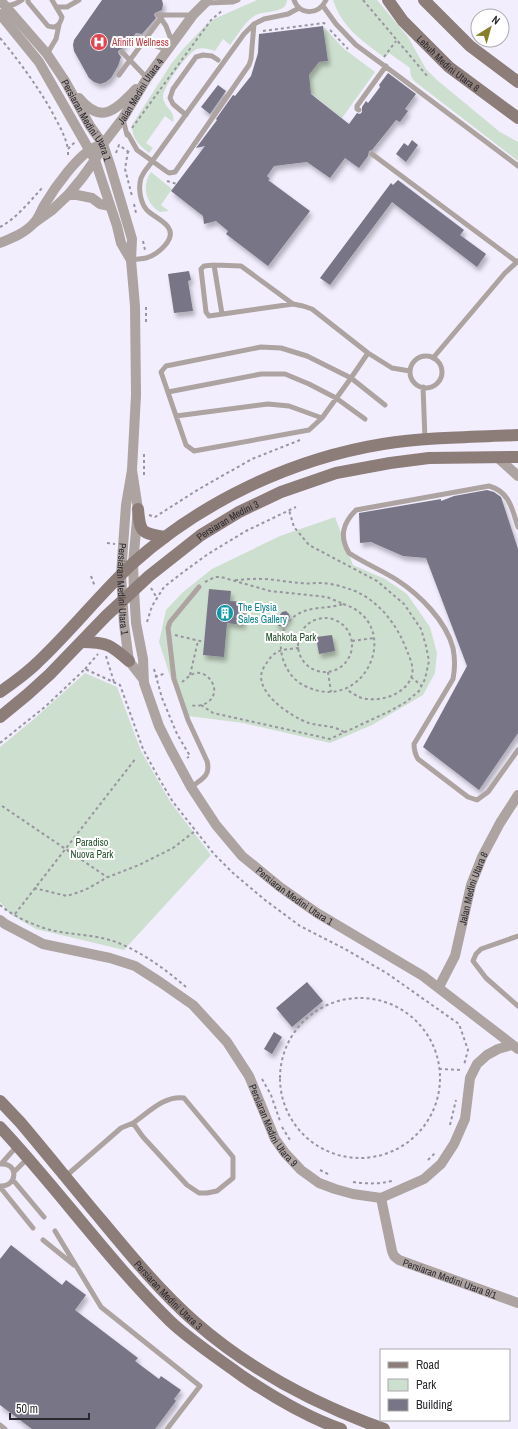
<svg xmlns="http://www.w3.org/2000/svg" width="518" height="1429" font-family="'Archivo Narrow',sans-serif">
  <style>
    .green { fill: #cddfce }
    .building { fill: #787587; filter: url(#shadow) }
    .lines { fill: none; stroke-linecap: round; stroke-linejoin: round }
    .path { stroke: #9894a0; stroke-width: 2; stroke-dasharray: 3 3; stroke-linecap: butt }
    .lane { stroke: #ada3a0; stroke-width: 5 }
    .street { stroke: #ada3a0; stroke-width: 10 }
    .secondary { stroke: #8c7d79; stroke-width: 12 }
    .labels { text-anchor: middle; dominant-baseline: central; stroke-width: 4; stroke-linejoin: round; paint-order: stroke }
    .health-label { font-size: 10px; fill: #be3a42; stroke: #fff; text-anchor: start }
    .street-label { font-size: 10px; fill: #2b2930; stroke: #fff }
    .culture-label { font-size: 10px; fill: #0d838f; stroke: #fff; text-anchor: start }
    .park-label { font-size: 10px; fill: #25502c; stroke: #fff }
  </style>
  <defs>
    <filter id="shadow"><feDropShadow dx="2.5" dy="4.5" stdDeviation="2" flood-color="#0004"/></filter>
  </defs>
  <rect width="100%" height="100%" fill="#f3eefe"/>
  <path class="green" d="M257 0H287C286 14 266 10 256 15 245 21 238 35 230 45L223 39 215 51C209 49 203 47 197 49 187 53 163 87 163 97 164 108 176 111 173 122L165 116 146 143 153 148 149 153C139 145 132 139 132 125L171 64 183 49 204 27 214 19Z
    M333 0H377L408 37 426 69 437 80 500 132 518 142V161L418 84C412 80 410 76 410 68L389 53 385 58C363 41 342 28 333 0Z
    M323 26 343 48 375 72 342 118 301 85 319 62 328 61Z
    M151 172 172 189 161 205 169 211 160 212C146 204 141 186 151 172Z
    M335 517 353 565 385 579 407 594 430 627 437 653 435 673 423 695 372 725 330 743 243 723 188 716 171 679 159 642 166 610 182 593 212 569 280 536Z
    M85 673 117 687 141 751 171 803 211 855 124 950 36 929 10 914 0 902V747L34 719Z"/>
  <path class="building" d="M102 0H162L163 4 162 10 155 13 154 15 156 18 142 34 136 33 133 37 126 38 123 48 118 51V53L121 57 118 66 111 78 106 82 100 84 94 82 89 78 74 51 73 45 74 40Z
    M323 26 328 61 319 62 309 75 311 94 349 124 357 113 360 114 362 112V107L366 101 368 103 380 87 379 85 388 73 416 94 405 109 408 111 400 122 396 120 372 150 369 151 368 156 359 168 345 158 330 178 307 162 274 166 267 176 270 179 268 180 310 211 268 266 226 234 228 231 216 221 204 224 203 216 171 191 205 146 196 148 217 120 216 119 233 95 235 96 251 76 258 53 259 34Z
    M218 85 226 91 210 114 201 107Z
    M412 140 418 145 406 162 396 154 404 143 408 146Z
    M398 180 464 230 460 235 486 254 477 267 392 202 330 285 320 278 391 183 393 185Z
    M189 271 191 280 188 281 193 311 174 313 168 274Z
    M487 490 494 492 501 497 518 549V733L479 790 423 747 467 666 426 558 403 556 371 542 360 543 359 513 441 499V501L454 496Z
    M209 589 231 591 230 601 245 602 243 625 227 623 224 657 203 655Z
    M286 611 289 614 290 617 283 626H279L276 624V620L282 612Z
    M332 635 335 651 319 654 316 637Z
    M307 982 323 1001 292 1027 276 1008Z
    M274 1032 282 1037 272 1054 264 1049Z
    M11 1245 62 1285 66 1280 86 1295 75 1310 138 1358 135 1361 159 1379 161 1376 181 1390 174 1399 176 1401 155 1429H32L0 1405V1259Z"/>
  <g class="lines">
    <path class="path" d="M363 0 428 77
      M330 30 348 49
      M263 31 324 23 326 25
      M0 38C19 61 36 84 51 110 58 124 65 134 68 149
      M384 57 396 41
      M132 128 211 20 223 10
      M128 151 125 169 132 196
      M116 153 119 145 130 153
      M68 155V149L75 142
      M167 181 177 184
      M134 204 136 213
      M0 227C17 218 30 201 43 187
      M143 241 145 250
      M146 307V323
      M144 475V451
      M149 515 155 517 199 489 252 459 300 440
      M107 543 115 544
      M91 576 95 587
      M235 580C241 580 247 579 253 579 269 578 285 582 301 583 307 584 313 583 319 583 331 583 344 587 355 591 380 602 398 626 407 651 410 658 414 667 412 675 407 695 377 704 359 697 355 695 350 692 346 689
      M205 582 215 577H221L270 591 327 597 341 603
      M151 588 157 598
      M343 604C405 623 366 716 305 686 279 674 270 630 298 614 311 606 329 609 343 604Z
      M298 645a27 27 0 1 1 54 0a27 27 0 1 1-54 0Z
      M147 622 152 606 164 587 182 573 208 554 246 531 296 507
      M175 635 204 642
      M352 641 374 638
      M299 648C279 650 275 649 264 667 250 690 291 717 309 723 322 727 330 724 344 732
      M106 656 114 682
      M85 669 98 654
      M154 669 162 698 177 734 190 756 187 758
      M328 672 331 692
      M190 675 198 641
      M155 677 166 673
      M411 677 422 686
      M182 682C186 679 190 675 195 673 206 671 216 683 214 693 212 703 199 708 191 705
      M201 705 213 713 330 739 388 712 406 702 419 691 425 679 429 661 426 646 421 629 404 604 377 581 309 545 294 527 289 510
      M0 743 46 706 85 669 120 685 143 749 157 775 173 802 214 854 233 873 265 900 300 926 345 949 388 974 459 1024 468 1050 464 1065
      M2 806 107 877
      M34 888 67 896 85 890 108 877 139 865 173 848 195 831
      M0 905C14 917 37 927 55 931 75 935 97 935 116 942 142 952 165 969 186 987
      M15 914 136 758
      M280 1078a80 80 0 1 1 160 0a80 80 0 1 1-160 0Z
      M439 1069 463 1070
      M262 1079 271 1095 280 1121
      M450 1125 456 1100
      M282 1127 290 1140
      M428 1160 435 1153
      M320 1170 330 1175
      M353 1182C366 1184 379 1184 392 1181"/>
    <path class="lane" d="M28 0V2L48 26C56 29 60 25 62 17L52 0
      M294 0C300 16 319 15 326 0
      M207 3 233 2 238 0
      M6 5C12 6 16 4 22 0
      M323 6 336 24 356 45 401 78 518 166
      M56 7H67L79 0
      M158 15H193
      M160 17 166 26 172 42
      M137 37 150 44 167 50
      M122 52 147 78
      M47 54 56 39 59 25
      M119 75 163 15
      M359 110 357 109V106L386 66
      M186 115 173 104 170 98 173 89 196 57 203 55 212 56 218 60
      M123 119 127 135 128 134 137 150 166 171 169 173 175 172 249 65 251 59 254 24
      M372 154 517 262
      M131 260C136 259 142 259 146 258 157 255 177 239 168 227 164 221 155 217 149 212 140 205 138 188 141 178 143 174 145 170 148 167L244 34 254 24 264 19 288 14 299 8
      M214 265 222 314
      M293 304 241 266 214 265 204 266 201 269 206 312 209 316 293 304 303 306 312 309 368 353 392 368 410 371
      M261 347 281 348 307 356 351 378 322 418 309 430 194 451 186 445 161 372 166 366Z
      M368 353 351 378 385 405
      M410 372a16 16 0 1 1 32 0a16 16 0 1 1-32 0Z
      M433 358 505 273 518 261
      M423 387 425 439
      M168 392 261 374H285L309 384 336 398 365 419
      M176 416 268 404 289 406 322 418
      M518 527C512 509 510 492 489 486L356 510C343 523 339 536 349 553 364 563 381 570 397 580 420 595 446 621 453 648 455 658 455 669 453 679L414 744C414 750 415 754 418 759L468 797 477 800 488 792 518 750
      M191 787C202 779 211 776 207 761L188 720 174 679 168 628 170 622 199 587
      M518 936 481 949 476 954 473 961 486 978 518 1006
      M2 1163 17 1146
      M0 1164C19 1162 18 1187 0 1186
      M14 1172 27 1159
      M66 1176 121 1128 133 1123 143 1137 187 1185 199 1193H207L217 1191 233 1178V1157L184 1098C164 1095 148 1113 133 1123
      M13 1180 44 1217
      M0 1187 33 1228
      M55 1231 101 1307 200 1386 167 1429
      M43 1240 74 1265
      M0 1425 5 1429"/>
    <g class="street">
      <path id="s1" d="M0 0 47 54 65 81 90 126 103 144 110 165 132 239 131 260 135 306 136 395 132 470 126 505 121 575 124 624 129 661 143 679"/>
      <path d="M0 14 39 62 95 160 117 226 121 243 131 260"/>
      <path d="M79 98C102 126 116 109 136 89"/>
      <path d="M68 195H77L92 198 100 204 110 206"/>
      <path id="s2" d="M34 223 51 211 68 195 82 178 95 160 103 144 123 118 147 78 193 15 208 0"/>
      <path d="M0 243C12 238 25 233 34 223 39 218 41 210 45 204 55 187 78 155 95 147"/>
      <path d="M497 457 518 476"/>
      <path id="s3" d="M132 470 138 509 133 564 134 590 136 623 143 659 144 683 159 726 171 750 191 787 216 825 242 856 280 887 317 913 423 976 518 1049"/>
      <path id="s4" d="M0 920 5 924 43 944 110 958 135 966 160 982 193 1005 227 1042 249 1076 275 1139 285 1153 301 1170 319 1183 335 1189 353 1194 381 1198 424 1179 441 1164 454 1144 465 1119 470 1078 477 1064 487 1055 498 1049 512 1045"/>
      <path id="s5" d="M439 987 455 956 471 885 482 857 500 823 518 795"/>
      <path id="s6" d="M381 1198 392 1251 394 1256 399 1260 518 1303"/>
    </g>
    <g class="secondary">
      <path id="s7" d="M388 0 403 21 449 67 518 118"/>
      <path d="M424 0 470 46 518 82"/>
      <path d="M138 509C140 533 141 533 165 537"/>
      <path d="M82 642C107 642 111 645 129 661"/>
      <path d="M0 692C13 683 27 673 38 662 71 631 99 595 132 564 201 502 291 459 383 444 427 437 473 437 518 435"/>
      <path id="s8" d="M0 717 28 694 50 674 106 616 149 576 201 535 239 512 281 492 336 473 390 463 429 458 518 457"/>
      <path id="s9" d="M0 1101 20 1122C48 1155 75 1189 103 1222 132 1257 161 1292 195 1322 251 1371 314 1404 384 1429"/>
      <path d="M0 1127C59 1190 109 1261 170 1321 191 1341 219 1359 242 1376 273 1397 306 1417 341 1429"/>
    </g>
  </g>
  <defs>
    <g id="hospital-disc" transform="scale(0.9)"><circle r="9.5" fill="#e0444e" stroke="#fff"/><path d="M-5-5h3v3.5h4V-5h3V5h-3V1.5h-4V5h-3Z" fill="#fff"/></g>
    <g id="building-disc" transform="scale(0.9)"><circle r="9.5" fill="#0f9aa8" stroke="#fff"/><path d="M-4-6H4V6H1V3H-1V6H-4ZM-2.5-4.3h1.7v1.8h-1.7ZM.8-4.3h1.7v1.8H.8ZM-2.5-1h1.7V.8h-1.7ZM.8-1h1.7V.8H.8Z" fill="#fff"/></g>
  </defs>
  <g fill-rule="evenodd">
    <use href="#hospital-disc" x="99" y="42"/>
    <use href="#building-disc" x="225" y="613"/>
  </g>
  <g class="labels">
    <g class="health-label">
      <text x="112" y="42">Afiniti Wellness</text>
    </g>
    <g class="street-label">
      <text stroke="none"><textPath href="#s7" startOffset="88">Lebuh Medini Utara 8</textPath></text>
      <text stroke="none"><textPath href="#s2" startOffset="171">Jalan Medini Utara 4</textPath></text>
      <text stroke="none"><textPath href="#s1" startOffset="149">Persiaran Medini Utara 1</textPath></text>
      <text stroke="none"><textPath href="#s8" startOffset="302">Persiaran Medini 3</textPath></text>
      <text stroke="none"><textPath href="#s1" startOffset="628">Persiaran Medini Utara 1</textPath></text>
      <text stroke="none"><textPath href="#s5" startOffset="105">Jalan Medini Utara 8</textPath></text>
      <text stroke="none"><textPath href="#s3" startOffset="481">Persiaran Medini Utara 1</textPath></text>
      <text stroke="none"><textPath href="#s4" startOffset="360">Persiaran Medini Utara 9</textPath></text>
      <text stroke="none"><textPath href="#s6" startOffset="120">Persiaran Medini Utara 9/1</textPath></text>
      <text stroke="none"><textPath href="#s9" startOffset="257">Persiaran Medini Utara 3</textPath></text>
    </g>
    <g class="culture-label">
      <text x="238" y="607">The Elysia<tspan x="238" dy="12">Sales Gallery</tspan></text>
    </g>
    <g class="park-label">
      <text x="291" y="637">Mahkota Park</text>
      <text x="92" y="842">Paradiso<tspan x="92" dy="12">Nuova Park</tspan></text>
    </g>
  </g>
  <rect x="380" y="1349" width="130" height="72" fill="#ffffff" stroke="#aaa9ac"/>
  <rect x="388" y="1362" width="20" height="6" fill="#8c7d79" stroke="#aaa9ac"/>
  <text x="416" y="1369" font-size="12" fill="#2b2930">Road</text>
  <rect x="388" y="1379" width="20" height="12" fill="#cddfce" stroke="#aaa9ac"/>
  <text x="416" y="1389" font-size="12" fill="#2b2930">Park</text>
  <rect x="388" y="1399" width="20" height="12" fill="#787587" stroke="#aaa9ac"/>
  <text x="416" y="1409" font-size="12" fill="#2b2930">Building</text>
  <g transform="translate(490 28) rotate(37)"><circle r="19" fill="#ffffff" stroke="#aaa9ac"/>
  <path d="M0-3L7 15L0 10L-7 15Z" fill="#868129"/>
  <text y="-6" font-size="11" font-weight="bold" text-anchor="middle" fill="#2b2930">N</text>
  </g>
  <path d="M10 1413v6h79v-6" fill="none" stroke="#2b2930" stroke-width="2"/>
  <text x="16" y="1413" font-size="12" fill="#2b2930" stroke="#ffffff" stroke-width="3" paint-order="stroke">50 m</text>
</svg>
